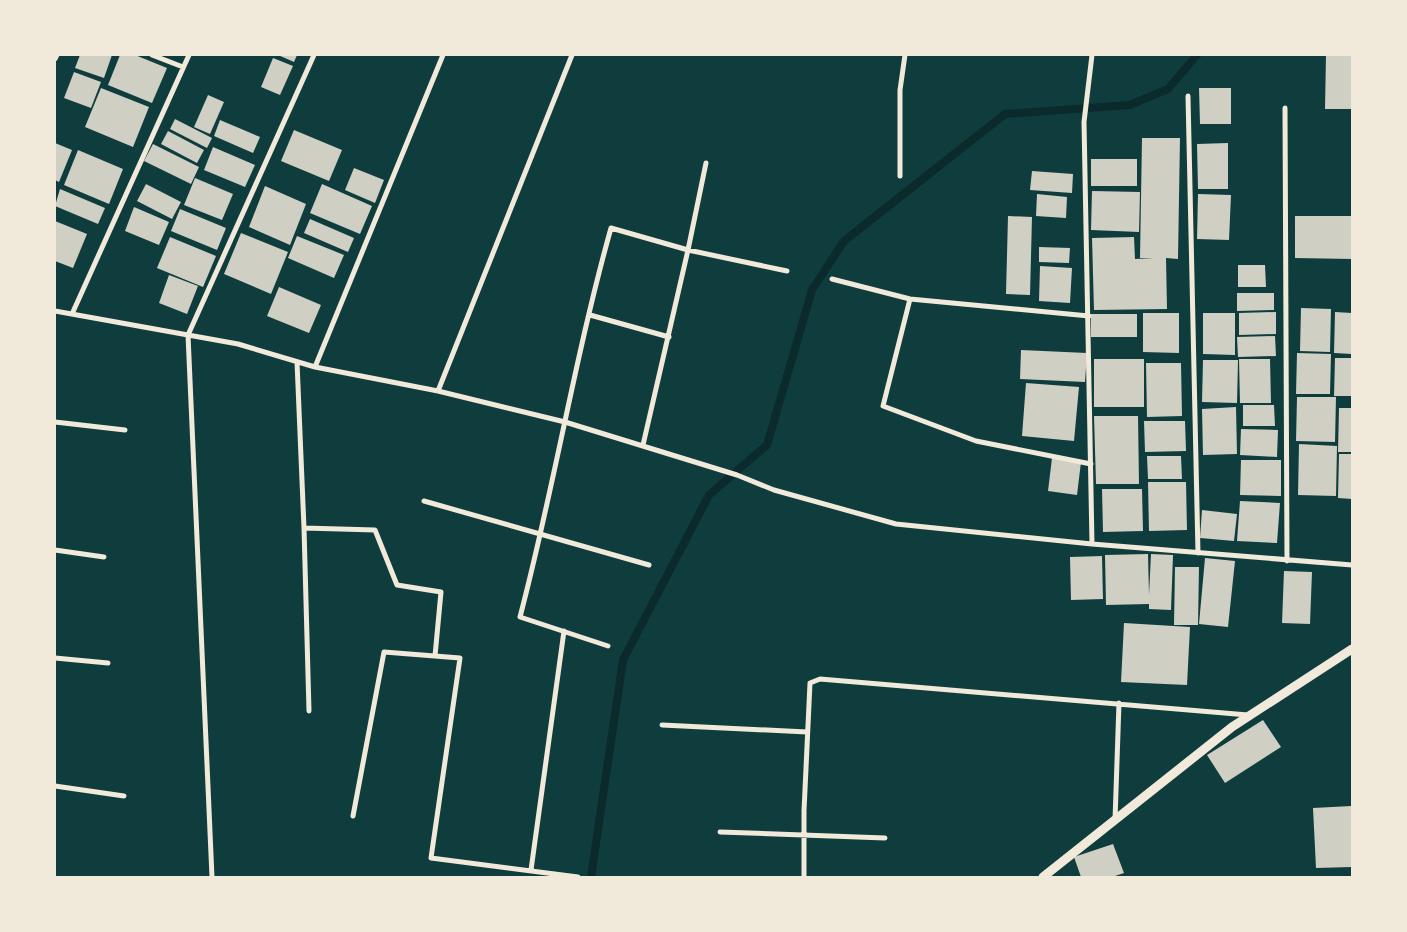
<svg xmlns="http://www.w3.org/2000/svg" width="1407" height="932" font-family="'Public Sans',sans-serif">
  <style>
    .lines { fill: none; stroke-linecap: round; stroke-linejoin: round }
    .stream { stroke: #0a2a2b; stroke-width: 8 }
    .building { fill: #cfcfc3 }
    .minor { stroke: #f1e9da; stroke-width: 5 }
    .tertiary { stroke: #f1e9da; stroke-width: 9 }
  </style>
  <rect width="100%" height="100%" fill="#0f3d3e"/>
  <g class="lines">
    <path class="stream" d="M591 877 623 660 709 495 767 445 812 290 844 241 1005 114 1130 105 1168 89 1197 55"/>
  </g>
  <path class="building" d="M80 55H112L104 78 75 68Z
    M120 55H135L167 68 152 103 108 85Z
    M278 55H297L294 62Z
    M1326 55H1352V109H1325Z
    M273 58 293 66 280 95 261 87Z
    M74 72 101 82 91 108 64 98Z
    M101 88 149 107 133 147 85 127Z
    M1199 88H1231V124H1200Z
    M208 95 224 102 210 134 194 127Z
    M175 119 212 138 207 148 170 129Z
    M220 120 260 137 253 153 214 136Z
    M294 130 342 150 329 181 281 161Z
    M168 131 204 150 197 163 161 144Z
    M1142 138H1180L1178 259 1166 258 1167 309 1094 310 1092 238 1134 237 1135 259 1154 258H1140Z
    M55 143 72 150 59 182 55 180Z
    M1228 143V189H1198L1197 144Z
    M153 144 199 167 191 184 144 161Z
    M213 147 255 165 245 187 204 170Z
    M78 150 123 169 109 204 64 185Z
    M1091 159H1137V186H1091Z
    M354 168 384 180 375 203 345 190Z
    M1032 171 1073 174 1072 193 1030 190Z
    M195 178 233 194 222 220 184 205Z
    M146 184 181 202 172 219 137 201Z
    M322 184 372 206 360 234 310 213Z
    M265 186 306 204 290 245 249 227Z
    M60 189 105 208 98 224 55 206Z
    M1092 191 1140 192 1139 232 1091 230Z
    M1037 194 1067 197 1066 218 1036 216Z
    M1198 194 1231 195 1229 240 1197 239Z
    M134 207 169 222 159 245 125 231Z
    M180 209 226 228 217 250 171 231Z
    M1008 216 1032 217 1030 295 1006 294Z
    M1295 216H1352V259L1295 258Z
    M310 219 354 238 348 252 304 233Z
    M55 221 87 234 73 268 55 261Z
    M241 233 288 252 271 294 224 274Z
    M297 236 344 255 334 278 288 258Z
    M170 237 216 256 203 287 157 268Z
    M1039 247 1070 248 1069 263 1039 262Z
    M1238 265H1265L1266 287H1238Z
    M1040 266 1072 268 1070 303 1039 301Z
    M169 275 198 286 187 314 159 303Z
    M279 287 321 305 309 333 267 316Z
    M1237 293H1274V310L1237 311Z
    M1301 308 1331 309 1330 352 1300 351Z
    M1276 312V334L1239 335V313Z
    M1335 312 1352 313V354L1334 353Z
    M1143 313H1179V353L1143 352Z
    M1203 313H1235V355L1203 354Z
    M1091 314H1137V337H1091Z
    M1275 336 1276 356 1238 357 1237 337Z
    M1021 350 1087 353 1085 382 1020 379Z
    M1297 353 1331 354 1330 394H1296Z
    M1335 358H1352V396H1334Z
    M1094 359H1144V407H1094Z
    M1239 359H1270L1271 403H1240Z
    M1203 360H1238L1237 403 1202 402Z
    M1146 363H1181L1182 416 1147 417Z
    M1026 383 1079 387 1074 441 1022 436Z
    M1297 397H1336L1335 442 1296 441Z
    M1243 405H1274L1275 426H1243Z
    M1236 407 1237 454 1203 455 1202 409Z
    M1339 408H1352V452H1338Z
    M1094 416H1138L1139 484H1096Z
    M1144 421H1185L1186 451 1145 452Z
    M1241 429 1278 430 1277 457 1240 455Z
    M1299 444 1337 446 1336 496 1298 495Z
    M1339 454H1352V499L1338 498Z
    M1147 456H1181L1182 479H1148Z
    M1052 458 1081 462 1077 495 1048 491Z
    M1241 460H1281V496L1240 495Z
    M1148 482H1186L1187 530 1149 531Z
    M1102 489H1142L1143 531 1103 532Z
    M1240 501 1280 503 1277 543 1237 541Z
    M1202 510 1237 514 1234 541 1200 538Z
    M1148 554 1149 595 1151 554 1173 555 1171 610 1149 609V604L1106 605 1105 555Z
    M1102 556 1103 599 1071 600 1070 557Z
    M1205 558 1235 561 1228 627 1199 624Z
    M1175 567H1199L1198 625H1174Z
    M1284 571 1312 572 1310 624 1282 623Z
    M1124 623 1190 627 1187 685 1121 682Z
    M1263 720 1281 747 1225 783 1207 755Z
    M1351 806 1352 867 1316 868 1313 808Z
    M1113 844 1124 873 1112 877H1081L1074 857Z"/>
  <g class="lines">
    <path class="minor" d="M152 55 183 67
      M1092 55 1084 122 1092 544
      M55 59 57 55
      M1188 96 1198 553
      M1285 108 1287 561
      M900 176V90L905 55
      M832 279 910 299 1089 316
      M910 299 883 406 976 441 1091 464
      M55 311 238 344 315 367 438 391 565 422 737 475 774 490 896 524 1092 544 1352 565
      M72 314 189 55
      M590 315 669 337
      M297 362 304 528 309 711
      M315 367 443 55
      M438 391 572 55
      M55 422 125 430
      M643 445 688 250 787 271
      M424 501 649 565
      M304 528 375 530 397 585 441 592 435 656
      M55 550 104 557
      M608 646 520 617C554 488 575 356 611 228L688 250 706 163
      M55 658 108 663
      M662 725 807 732
      M55 786 124 796
      M353 816 384 652 460 658 431 858 578 877
      M1115 820 1119 703
      M720 832 885 838
      M531 870 564 631
      M212 877 188 335 314 55
      M804 877V811L810 683 820 679 1248 715"/>
    <path class="tertiary" d="M1043 877 1232 727 1352 649"/>
  </g>
  <rect width="1407" height="932" fill="none" stroke="#f1e9da" stroke-width="112"/>
</svg>
